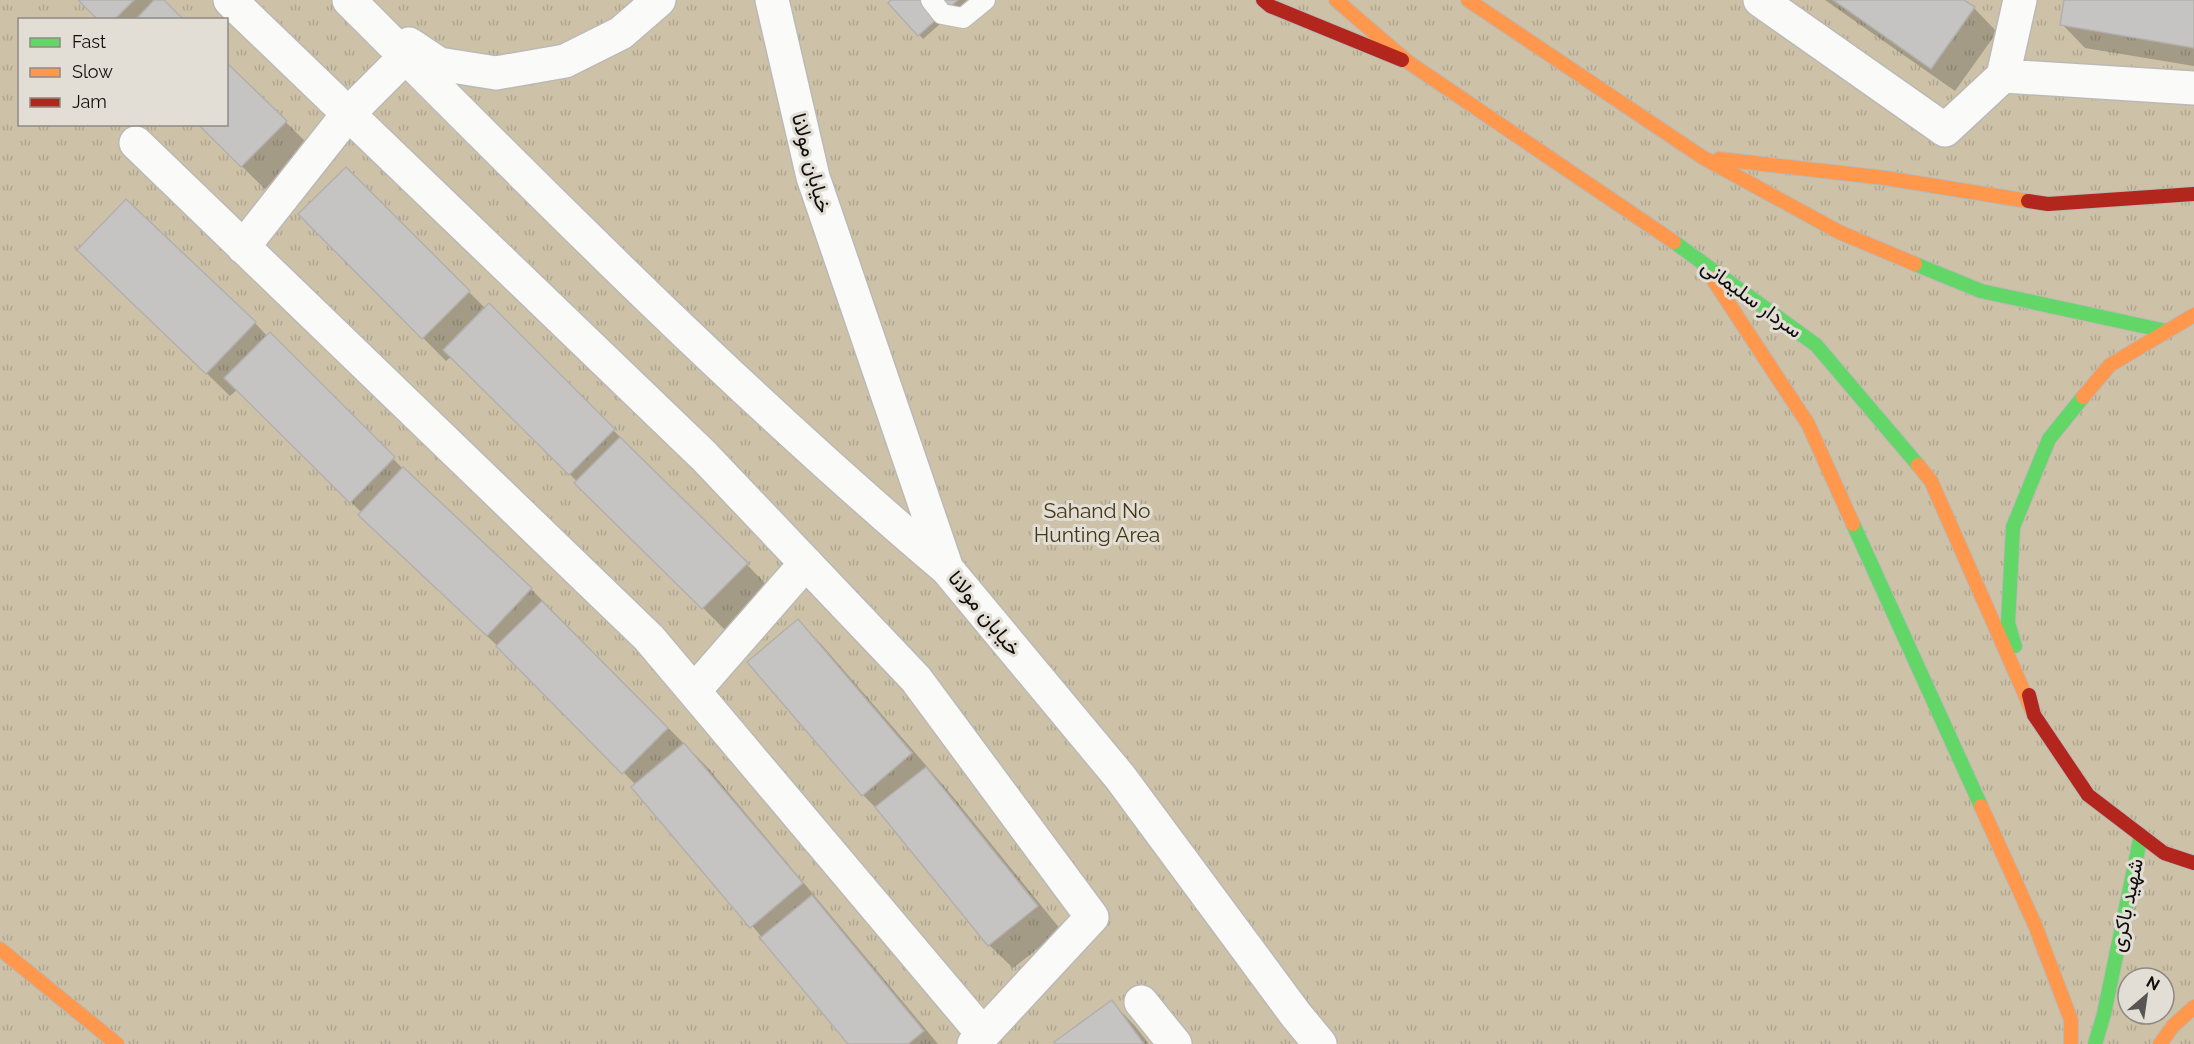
<svg xmlns="http://www.w3.org/2000/svg" width="2194" height="1044" font-family="Raleway,Vazirmatn,sans-serif">
  <style>
    .park { fill: url(#park-tufts); fill-rule: evenodd }
    .shadow { fill: #0003 }
    .building { fill: #c6c4c2; stroke: #b2afad; stroke-width: 1.5 }
    .lines { fill: none; stroke-linecap: round; stroke-linejoin: round }
    .lane-casing { stroke: #bbb9b5; stroke-width: 22 }
    .street-casing { stroke: #bbb9b5; stroke-width: 36 }
    .fast-casing { stroke: #bbb9b5; stroke-width: 16 }
    .slow-casing { stroke: #bbb9b5; stroke-width: 16 }
    .jam-casing { stroke: #bbb9b5; stroke-width: 16 }
    .lane { stroke: #fafaf9; stroke-width: 20 }
    .street { stroke: #fafaf9; stroke-width: 33 }
    .fast { stroke: #63d668; stroke-width: 14 }
    .slow { stroke: #ff974d; stroke-width: 14 }
    .jam { stroke: #b3261e; stroke-width: 14 }
    .labels { text-anchor: middle; dominant-baseline: central; stroke-width: 6; stroke-linejoin: round; paint-order: stroke }
    .street-label { font-size: 21px; fill: #0f0e0b; stroke: #e2ded5 }
    .park-label { font-size: 21px; fill: #443716; stroke: #e2ded5 }
  </style>
  <defs>
    <pattern id="park-tufts" width="24" height="20" patternUnits="userSpaceOnUse" patternTransform="scale(1.5)"><rect width="24" height="20" fill="#cdc2a8"/><path d="M3 7l-1-3M5 7V3M7 7l1-3M15 17l-1-3M17 17v-4M19 17l1-3" fill="none" stroke="#afa68f"/></pattern>
  </defs>
  <rect width="100%" height="100%" fill="#dfddd8"/>
  <path class="park" d="M0 0H2194V1044H0ZM20 20H226V124H20ZM2128 978H2164V1014H2128Z"/>
  <path class="shadow" d="M80 0H162L182 20H99Z
    M893 0H967L923 39 890 3Z
    M1825 0H1962L1974 8 1997 32 1955 91Z
    M2066 0H2194V66L2085 48 2062 24Z
    M226 64 309 145 265 189 199 124H226Z
    M346 169 486 309 489 305 770 588 726 631 452 356 446 361 300 214Z
    M103 273 255 323 268 337 270 334 417 483 531 589 708 768 938 1044H850L636 785 503 651 383 539 362 513 238 389 230 396Z
    M798 621 821 644 949 792 1061 930 1013 968 989 945 886 818 863 795Z
    M1112 1002 1135 1026 1149 1044H1058Z"/>
  <path class="building" d="M78 0H134L114 20H98Z
    M154 0H164L184 20H135Z
    M891 0H958L918 36 888 3Z
    M1833 0H1964L1975 7 1931 69Z
    M2064 0H2194V48L2060 25Z
    M226 62 287 121 241 167 198 124H226Z
    M346 167 470 291 422 339 298 214Z
    M126 199 256 322 206 374 77 250Z
    M489 303 615 429 569 475 443 350Z
    M270 332 395 457 350 503 224 378Z
    M620 437 748 563 702 609 574 483Z
    M403 467 532 588 487 636 358 515Z
    M542 601 668 728 622 774 496 646Z
    M798 619 912 753 862 796 747 662Z
    M684 743 803 883 750 928 631 787Z
    M926 767 1038 906 988 946 875 807Z
    M812 895 924 1031 908 1044H848L760 938Z
    M1112 1000 1144 1044H1056L1054 1042Z"/>
  <g class="lines">
    <g class="lane-casing">
      <path id="lane" d="M931 0 942 14 963 18 985 0"/>
    </g>
    <g class="street-casing">
      <path id="street" d="M230 0 704 456 916 679 1092 917 974 1044
        M349 0C543 195 737 391 947 569
        M772 0 813 177 947 569 1120 777 1296 1015 1320 1044
        M1760 0 1945 130 2003 76 2194 88
        M409 44 439 64 496 73 565 61 621 33 659 0
        M2003 76 2020 0
        M136 143 649 638 983 1034
        M243 247 348 114 405 57
        M694 691 806 563
        M1141 1002 1175 1044"/>
    </g>
    <g class="fast-casing">
      <path id="fast" d="M1674 242 1816 345 1918 465
        M1915 264 1981 291 2166 331
        M1853 524 1981 806
        M2015 646 2008 623 2013 527 2049 439 2083 397
        M2095 1044 2104 1014 2141 835"/>
    </g>
    <g class="slow-casing">
      <path id="slow" d="M1336 0 1408 62 1674 242
        M1468 0 1702 157 1839 232 1915 264
        M1719 159 1885 178 2028 201
        M1712 278 1808 424 1853 524
        M2083 397 2110 365 2194 315
        M1918 465 1931 481 2034 715
        M1981 806 2035 925 2071 1020V1044
        M0 949 117 1044
        M2160 1044 2173 1026 2194 1007"/>
    </g>
    <g class="jam-casing">
      <path id="jam" d="M1263 0 1270 6 1402 60
        M2028 201 2048 204 2194 194
        M2029 695 2034 715 2088 795 2164 853 2194 863"/>
    </g>
    <use href="#lane" class="lane"/>
    <use href="#street" class="street"/>
    <use href="#fast" class="fast"/>
    <use href="#slow" class="slow"/>
    <use href="#jam" class="jam"/>
  </g>
  <g class="labels">
    <g class="street-label">
      <text transform="translate(812 163) rotate(75)">خیابان مولانا</text>
      <text transform="translate(1752 298) rotate(36)">سردار سلیمانی</text>
      <text transform="translate(985 613) rotate(51)">خیابان مولانا</text>
      <text transform="translate(2126 905) rotate(-78)">شهید باکری</text>
    </g>
    <g class="park-label">
      <text x="1097" y="510">Sahand No<tspan x="1097" dy="24">Hunting Area</tspan></text>
    </g>
  </g>
  <rect x="18" y="18" width="210" height="108" fill="#e2ded5" stroke="#8e8b84" stroke-width="1.5"/>
  <rect x="30" y="38" width="30" height="9" fill="#63d668" stroke="#8e8b84" stroke-width="1.5"/>
  <text x="72" y="48" font-size="18" fill="#0f0e0b">Fast</text>
  <rect x="30" y="68" width="30" height="9" fill="#ff974d" stroke="#8e8b84" stroke-width="1.5"/>
  <text x="72" y="78" font-size="18" fill="#0f0e0b">Slow</text>
  <rect x="30" y="98" width="30" height="9" fill="#b3261e" stroke="#8e8b84" stroke-width="1.5"/>
  <text x="72" y="108" font-size="18" fill="#0f0e0b">Jam</text>
  <g transform="translate(2146 996) rotate(29)"><circle r="28" fill="#e2ded5" stroke="#8e8b84" stroke-width="1.5"/>
  <path d="M0-4.5L10 22L0 15L-10 22Z" fill="#585653"/>
  <text y="-9" font-size="16" font-weight="bold" text-anchor="middle" fill="#0f0e0b">N</text>
  </g>
</svg>
